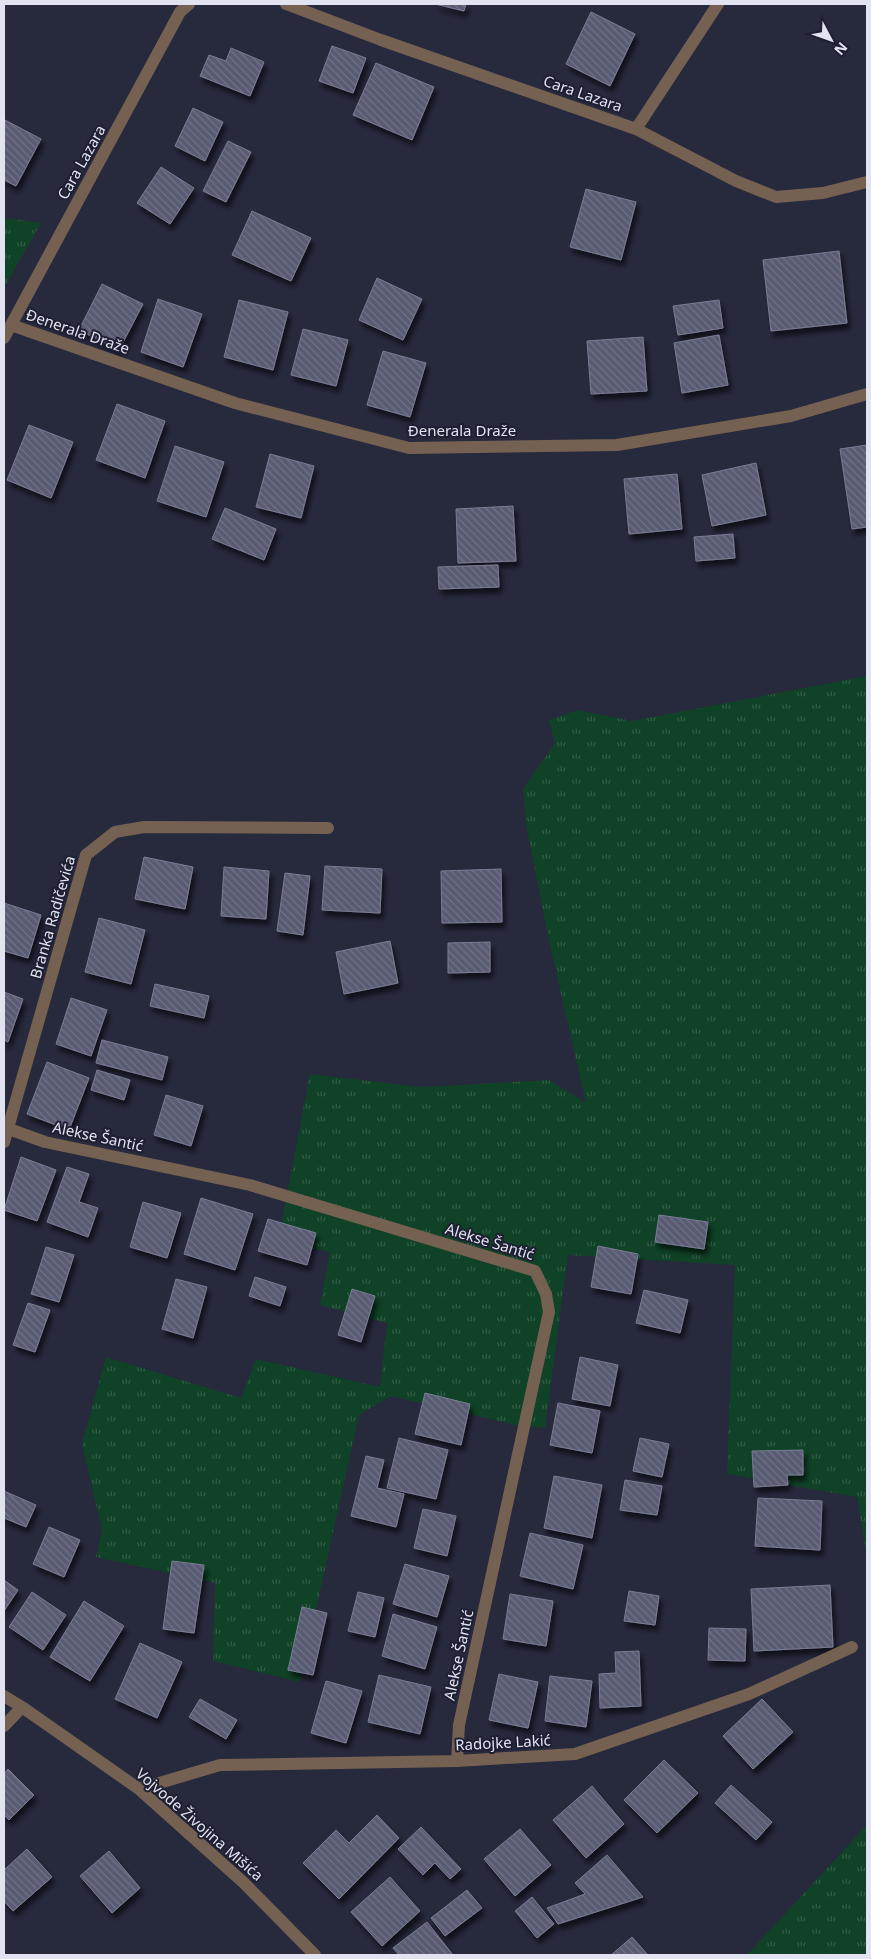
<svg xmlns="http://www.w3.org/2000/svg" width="871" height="1959" font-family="'Noto Sans',sans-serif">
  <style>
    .grass { fill: url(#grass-tufts) }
    .building { fill: url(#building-back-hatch); stroke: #7a7d95; filter: url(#shadow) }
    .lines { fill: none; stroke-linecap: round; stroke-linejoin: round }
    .minor { stroke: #756152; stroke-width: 12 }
    .labels { text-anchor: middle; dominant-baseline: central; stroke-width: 4; stroke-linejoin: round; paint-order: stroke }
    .street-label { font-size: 15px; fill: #e1e3f1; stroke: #1e1f32 }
  </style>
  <defs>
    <pattern id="grass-tufts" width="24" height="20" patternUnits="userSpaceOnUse" patternTransform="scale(1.25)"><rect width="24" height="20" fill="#0f4226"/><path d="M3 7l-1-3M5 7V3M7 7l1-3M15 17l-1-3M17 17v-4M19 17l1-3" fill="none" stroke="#325d46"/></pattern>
    <pattern id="building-back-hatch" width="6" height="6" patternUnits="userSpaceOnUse" patternTransform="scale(1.25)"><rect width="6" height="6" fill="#595b72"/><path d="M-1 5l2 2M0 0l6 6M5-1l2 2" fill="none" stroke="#717287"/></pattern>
    <filter id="shadow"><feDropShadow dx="3" dy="5.5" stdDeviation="2.5" flood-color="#0009"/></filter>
  </defs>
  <rect width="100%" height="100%" fill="#27293d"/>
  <path class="grass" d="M4 218 41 223 4 288Z
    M867 676V1558L857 1497 727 1474 735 1265 568 1255 545 1428 516 1425 391 1396 359 1415 300 1682 213 1661 215 1583 96 1557 102 1530 82 1444 106 1357 241 1398 256 1359 380 1387 387 1323 320 1305 330 1252 283 1242 282 1220 310 1074 421 1087 549 1080 586 1103 549 941 526 824 523 789 555 743 549 720 578 710 632 721Z
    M867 1824V1955H747L865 1827Z"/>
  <path class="building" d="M435 4H466L464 11Z
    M591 12 635 34 610 86 566 64Z
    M332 46 366 58 353 93 319 81Z
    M231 48 264 62 250 96 200 76 209 55 226 61Z
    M376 63 434 87 412 140 353 115Z
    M193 108 223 122 205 161 175 146Z
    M5 120 41 139 16 186 4 180Z
    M228 141 251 152 226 202 203 191Z
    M161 167 194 188 170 224 137 203Z
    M586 189 636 202 621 260 570 247Z
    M252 211 311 238 291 281 232 255Z
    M839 251 847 323 771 331 763 260Z
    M377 278 422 299 403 340 359 320Z
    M102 284 143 304 119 350 79 330Z
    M158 299 202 314 183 367 141 352Z
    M239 300 288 312 273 370 224 357Z
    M719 300 723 328 678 335 673 306Z
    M303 329 348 340 336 386 291 375Z
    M719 335 728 385 682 393 674 343Z
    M643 337 647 391 591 394 587 341Z
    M383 351 426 363 410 417 367 405Z
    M117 404 165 421 145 478 96 460Z
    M29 425 73 442 51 498 7 480Z
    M867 445V527L852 529 840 449Z
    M175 446 224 462 206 517 157 501Z
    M270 454 314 466 301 518 256 507Z
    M756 463 766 515 712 526 702 475Z
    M677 474 682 529 629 534 624 479Z
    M513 506 516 561 458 563 456 509Z
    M225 508 276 529 264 560 212 539Z
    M733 534 735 558 696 561 694 537Z
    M498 565 499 587 439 589 438 567Z
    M144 857 193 867 185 909 135 899Z
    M325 866 382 869 380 913 322 910Z
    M224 867 269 871 266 919 221 916Z
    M501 869 502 922 442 923 441 871Z
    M285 873 310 876 303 935 277 931Z
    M4 903 41 915 28 958 4 951Z
    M99 918 145 930 131 984 85 972Z
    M390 941 398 983 344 994 336 952Z
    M490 942V972L448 973V943Z
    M155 984 209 996 204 1018 150 1006Z
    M4 992 23 999 8 1042 4 1040Z
    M71 998 107 1010 91 1056 56 1044Z
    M102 1040 168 1057 162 1080 96 1063Z
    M47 1062 89 1078 69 1130 27 1114Z
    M97 1070 130 1080 124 1100 91 1090Z
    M166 1095 203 1106 191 1146 154 1135Z
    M21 1157 56 1170 37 1221 4 1210Z
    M67 1167 89 1174 79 1202 98 1208 88 1237 47 1222Z
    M201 1198 253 1214 235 1270 184 1254Z
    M143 1202 181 1213 167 1258 130 1247Z
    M659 1215 708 1222 704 1249 655 1242Z
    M268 1219 316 1233 307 1265 258 1251Z
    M598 1246 638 1254 631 1294 591 1287Z
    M46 1247 74 1255 59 1302 31 1294Z
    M255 1277 286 1287 280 1306 249 1296Z
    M176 1279 207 1287 193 1338 162 1329Z
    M352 1289 375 1296 361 1342 338 1335Z
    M644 1290 688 1300 680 1333 636 1323Z
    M28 1303 50 1310 35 1352 13 1345Z
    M580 1357 618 1365 610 1406 572 1399Z
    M425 1393 470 1404 461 1445 415 1434Z
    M558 1403 600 1411 592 1453 550 1445Z
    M399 1438 448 1450 436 1499 387 1488Z
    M640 1438 669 1444 662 1477 633 1471Z
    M803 1450V1475H787L788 1485 754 1487 752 1451Z
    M366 1456 384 1460 377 1488 404 1494 396 1527 351 1516Z
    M554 1476 602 1485 592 1538 544 1528Z
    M625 1480 662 1486 657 1515 620 1510Z
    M4 1491 36 1505 26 1527 4 1518Z
    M758 1498 822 1501 820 1550 755 1546Z
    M423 1509 456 1516 447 1556 414 1548Z
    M49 1527 80 1540 64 1577 33 1564Z
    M530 1533 583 1545 573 1589 520 1576Z
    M172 1561 204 1565 194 1633 163 1629Z
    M405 1564 449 1576 437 1617 393 1604Z
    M4 1580 18 1590 4 1611Z
    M830 1585 833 1647 754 1651 751 1589Z
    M629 1591 659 1596 655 1625 624 1621Z
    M32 1592 66 1615 43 1650 9 1627Z
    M358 1592 384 1598 375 1637 348 1631Z
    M510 1594 553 1601 546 1646 503 1639Z
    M84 1601 124 1626 90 1681 50 1657Z
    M302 1607 327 1613 313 1675 288 1670Z
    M393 1614 437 1627 425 1669 382 1656Z
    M709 1628 746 1629 745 1661 708 1660Z
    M140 1643 182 1662 157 1718 115 1699Z
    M639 1651 641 1706 600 1708 599 1674 616 1673 615 1652Z
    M499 1674 538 1682 528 1728 489 1720Z
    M379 1675 431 1687 420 1734 368 1722Z
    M550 1676 592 1681 586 1727 545 1721Z
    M326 1681 362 1691 346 1743 311 1733Z
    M200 1699 237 1720 226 1739 189 1717Z
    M762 1699 793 1732 753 1769 723 1736Z
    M664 1760 698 1793 657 1833 624 1800Z
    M8 1769 34 1795 9 1820 4 1815V1774Z
    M731 1785 772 1822 756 1840 715 1803Z
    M592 1786 624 1824 586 1858 553 1820Z
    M377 1815 399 1838 339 1899 303 1863 336 1830 349 1843Z
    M421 1827 461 1869 450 1879 435 1863 423 1875 398 1849Z
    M520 1829 551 1865 515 1896 484 1859Z
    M27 1849 52 1877 13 1911 4 1901V1870Z
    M109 1851 140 1888 112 1913 80 1876Z
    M607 1855 643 1897 558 1924 547 1908 585 1894 575 1883Z
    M390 1877 420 1911 382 1946 351 1912Z
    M467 1890 482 1908 445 1936 431 1918Z
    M532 1897 554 1924 537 1938 515 1911Z
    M427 1922 453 1955H399L393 1948Z
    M632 1937 648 1955H611Z"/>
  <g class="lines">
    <path class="minor" d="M286 4 381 40 636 129 736 181 776 197 823 193 867 182
      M636 129 718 4
      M11 325 235 403 409 448 617 445 791 416 867 394
      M4 338 180 12 189 4
      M9 1129 45 1142 250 1185 535 1271 546 1294 549 1312 459 1725 457 1761
      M4 1142 86 855 115 832 144 827 328 828
      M4 1696 22 1707 139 1789 244 1883 315 1955
      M4 1726 22 1707
      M139 1789 220 1765 457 1761 575 1754 749 1694 852 1647"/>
  </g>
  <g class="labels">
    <g class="street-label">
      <text transform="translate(583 93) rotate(19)">Cara Lazara</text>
      <text transform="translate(81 162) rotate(-61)">Cara Lazara</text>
      <text transform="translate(78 331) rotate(19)">Đenerala Draže</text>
      <text x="462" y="430">Đenerala Draže</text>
      <text transform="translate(52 917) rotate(-74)">Branka Radičevića</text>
      <text transform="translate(98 1136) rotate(12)">Alekse Šantić</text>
      <text transform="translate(490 1241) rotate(17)">Alekse Šantić</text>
      <text transform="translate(458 1655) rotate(-78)">Alekse Šantić</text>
      <text transform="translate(503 1742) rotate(-3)">Radojke Lakić</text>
      <text transform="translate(200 1824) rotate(41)">Vojvode Živojina Mišića</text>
    </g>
  </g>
  <rect width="871" height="1959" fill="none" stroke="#e1e3f1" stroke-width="10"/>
  <g transform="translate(831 40) rotate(131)" stroke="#1e1f32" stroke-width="4" paint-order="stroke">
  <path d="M0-4L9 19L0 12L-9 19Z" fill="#e1e3f1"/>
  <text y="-8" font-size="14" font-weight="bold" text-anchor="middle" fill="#e1e3f1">N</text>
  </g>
</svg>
